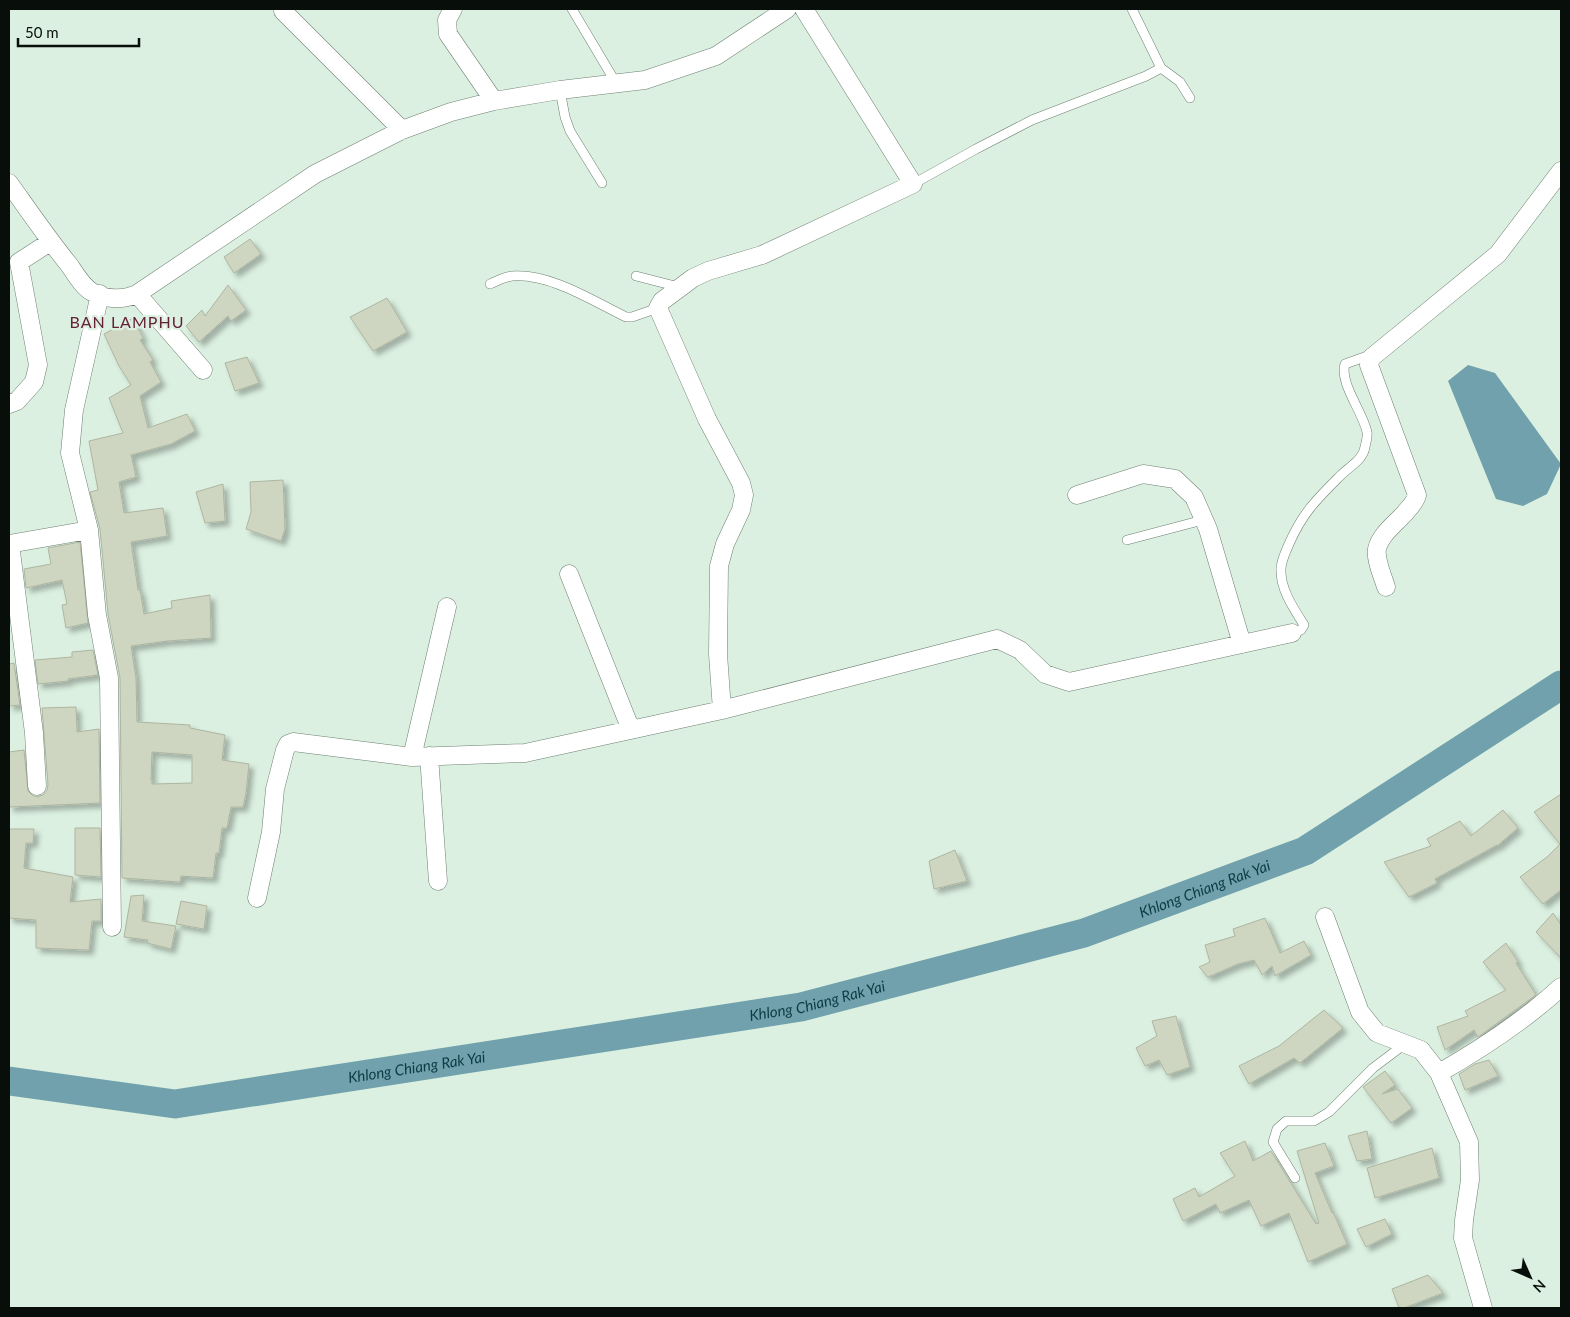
<svg xmlns="http://www.w3.org/2000/svg" width="1570" height="1317" font-family="Lato,sans-serif">
  <style>
    .water { fill: #70a1ac }
    .lines { fill: none; stroke-linecap: round; stroke-linejoin: round }
    .river { stroke: #70a1ac; stroke-width: 29 }
    .building { fill: #ced6c1; stroke: #aeb5a0; fill-rule: evenodd; filter: url(#shadow) }
    .lane-casing { stroke: #6e8072; stroke-width: 10 }
    .street-casing { stroke: #6e8072; stroke-width: 19 }
    .lane { stroke: #fff; stroke-width: 9 }
    .street { stroke: #fff; stroke-width: 18 }
    .labels { text-anchor: middle; dominant-baseline: central; stroke-width: 4.5; stroke-linejoin: round; paint-order: stroke }
    .water-label { font-size: 15px; font-style: italic; fill: #0c3c44; stroke: #dbf0e0 }
    .quarter-label { font-size: 16px; letter-spacing: 1px; fill: #652137; stroke: #dbf0e0 }
  </style>
  <defs>
    <filter id="shadow"><feDropShadow dx="4.5" dy="4.5" stdDeviation="2.5" flood-color="#0004"/></filter>
  </defs>
  <rect width="100%" height="100%" fill="#dbf0e0"/>
  <path class="water" d="M1468 365 1495 373 1561 464 1547 494 1523 506 1496 499 1448 381Z"/>
  <g class="lines">
    <path class="river" id="s1" d="M9 1081 175 1104 801 1007 1084 933 1305 851 1561 685"/>
  </g>
  <path class="building" d="M250 239 261 254 234 273 224 257Z
    M228 285 246 310 231 321 228 316 199 342 186 326 202 310 205 316Z
    M387 298 407 332 373 351 350 317Z
    M133 318 143 338 140 340 153 360 150 362 161 382 140 396 148 428 187 414 195 431 171 444 131 455 136 477 119 482 124 513 163 508 167 536 131 542 138 590H140L144 614 172 608 171 601 210 595 211 638 167 641 131 646 136 678 137 722 190 725V728L225 735 222 760 249 764 246 793 243 807H231L227 828H222L219 853H216L213 878 181 876 180 882 122 878 120 678 108 614 100 529 90 492 98 490 89 441 123 433 109 398 131 385 119 366 104 334ZM152 752 192 755V783L152 784V780H151Z
    M247 357 259 383 235 391 225 363Z
    M283 480 285 529 281 541 246 529 251 512 250 482Z
    M223 484 225 521 205 523 196 492Z
    M80 542 88 623 66 628 62 605 67 604 62 580 26 588 24 569 51 564 48 548Z
    M93 650 98 675 68 679V681L38 684 35 660 72 657V652Z
    M14 663 20 705 9 706V664Z
    M76 707 77 732 99 729 100 803 9 807V752L24 750 28 791 32 795 37 797 43 795 47 790 48 785 42 708Z
    M1561 794V890L1543 904 1520 877 1547 857 1560 844 1534 812Z
    M1503 810 1518 828 1497 846V845L1435 879 1437 883 1409 897 1384 862 1431 846 1427 839 1460 821 1471 836Z
    M75 828H100L101 877 75 875Z
    M9 829H34L33 843H26L24 868 73 877 70 902 101 899V921H92L89 950 36 948V920L9 918Z
    M955 850 967 881 934 889 929 861Z
    M144 895 142 921 176 926 171 949 147 943 148 940 124 937 131 896Z
    M181 901 207 906 204 929 176 924Z
    M1553 913 1561 925V958L1536 932Z
    M1265 918 1280 953 1304 941 1311 955 1275 976 1272 966 1262 975 1254 960 1238 964 1208 977 1199 967 1210 962 1205 945 1235 936 1233 929Z
    M1506 943 1518 962 1516 963 1536 995 1478 1037 1474 1030 1445 1050 1437 1027 1468 1016 1465 1011 1506 990 1483 962Z
    M1324 1010 1343 1028 1300 1063 1294 1058 1249 1084 1239 1066 1279 1046Z
    M1176 1016 1190 1067 1167 1075 1159 1060 1145 1066 1136 1048 1157 1036 1152 1021Z
    M1489 1060 1498 1076 1465 1090 1459 1074 1475 1064Z
    M1385 1071 1395 1085 1382 1094 1398 1089 1412 1108 1391 1123 1363 1087Z
    M1367 1131 1372 1159 1357 1161 1348 1136Z
    M1245 1141 1253 1161 1271 1151 1316 1224 1319 1223 1297 1151 1325 1143 1334 1166 1315 1173 1332 1213 1333 1212 1347 1244 1308 1262 1289 1213 1261 1226 1249 1200 1220 1213 1216 1204 1183 1221 1173 1199 1195 1188 1199 1197 1235 1176 1220 1153Z
    M1432 1148 1439 1178 1375 1198 1367 1168Z
    M1385 1219 1392 1234 1366 1247 1357 1229Z
    M1428 1275 1443 1293 1404 1308H1399L1392 1289Z"/>
  <g class="lines">
    <g class="lane-casing">
      <path id="lane" d="M572 9 616 83
        M1161 68 1180 82 1190 98
        M560 90 565 117 570 131 602 183
        M913 184 976 149 1032 120 1146 76 1161 68 1132 9
        M636 276 679 287
        M490 284C497 281 504 277 512 276 550 273 593 301 626 317H632L658 308
        M1127 540 1203 520
        M1292 633 1301 630 1304 625C1294 609 1280 589 1281 569 1281 561 1286 551 1289 544 1303 512 1317 499 1341 475 1350 466 1363 460 1365 447 1366 442 1368 436 1367 432 1363 412 1339 383 1345 364L1373 354
        M1295 1178 1273 1142 1277 1129 1286 1121H1314L1329 1112 1373 1068 1405 1044"/>
    </g>
    <g class="street-casing">
      <path id="street" d="M453 9 447 20 448 34 494 101
        M283 11 402 130
        M9 183C29 211 48 239 70 266 76 275 83 287 92 292 106 300 123 300 137 294L315 174 402 130 451 112 494 101 560 90 645 80 716 56 787 9
        M137 294 203 370
        M9 404 17 401 34 382 38 365 19 262 50 242
        M1077 495 1143 474 1175 479 1194 497 1208 529 1242 644
        M89 530 97 615 109 678 112 927
        M9 544 89 530 70 453 74 410 100 294
        M10 544 34 733 37 786
        M569 574 631 730
        M1386 587C1383 577 1375 559 1377 549 1380 535 1395 524 1404 514 1409 508 1415 503 1417 495L1369 365 1371 358 1498 254 1561 171
        M722 710 718 654 719 566 725 544 741 510 744 495 741 483 707 419 658 308 662 301 693 278 708 271 762 255 775 249 913 184 804 9
        M429 756 438 881
        M412 757 447 607
        M257 898 271 832 275 789 285 750 288 744 293 742 412 757 525 753 722 710 997 639 1020 650 1045 674 1069 682 1292 633
        M1325 917 1360 1012 1377 1033 1421 1050 1439 1073 1469 1142 1470 1180 1464 1220 1463 1238 1483 1308
        M1439 1073C1483 1048 1524 1021 1561 987"/>
    </g>
    <use href="#lane" class="lane"/>
    <use href="#street" class="street"/>
  </g>
  <g class="labels">
    <g class="water-label">
      <text stroke="none"><textPath href="#s1" startOffset="1222">Khlong Chiang Rak Yai</textPath></text>
      <text stroke="none"><textPath href="#s1" startOffset="818">Khlong Chiang Rak Yai</textPath></text>
      <text stroke="none"><textPath href="#s1" startOffset="412">Khlong Chiang Rak Yai</textPath></text>
    </g>
    <g class="quarter-label">
      <text x="127" y="321">BAN LAMPHU</text>
    </g>
  </g>
  <rect width="1570" height="1317" fill="none" stroke="#080f0a" stroke-width="20"/>
  <g transform="translate(1530 1277) rotate(135)" stroke="#dbf0e0" stroke-width="4" paint-order="stroke">
  <path d="M0-4L9 19L0 12L-9 19Z" fill="#080f0a"/>
  <text y="-8" font-size="14" font-weight="bold" text-anchor="middle" fill="#080f0a">N</text>
  </g>
  <path d="M18 38v8h121v-8" fill="none" stroke="#080f0a" stroke-width="2.5"/>
  <text x="25" y="38" font-size="15" fill="#080f0a" stroke="#dbf0e0" stroke-width="4" paint-order="stroke">50 m</text>
</svg>
